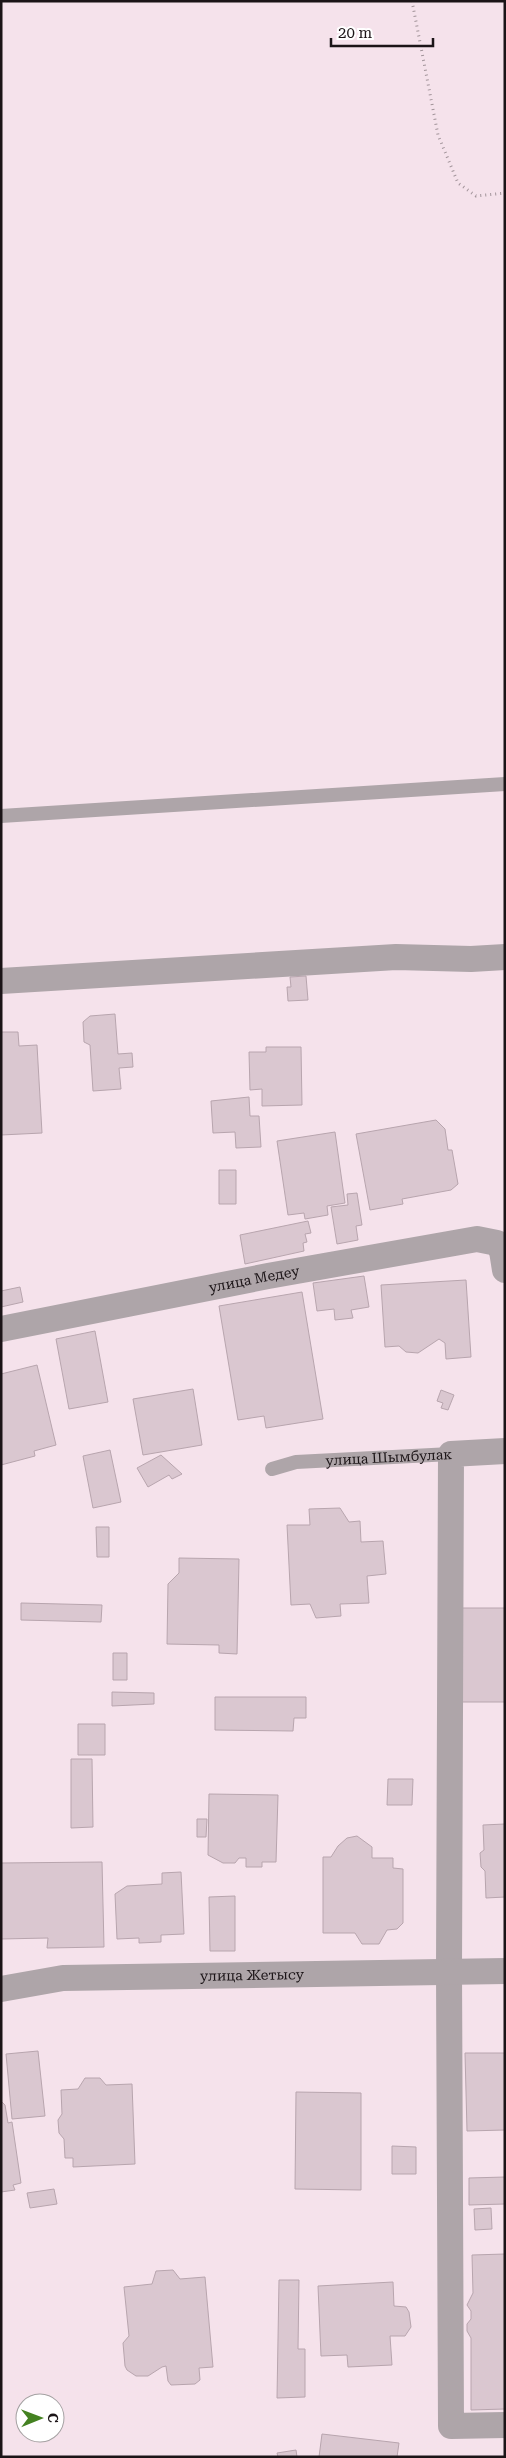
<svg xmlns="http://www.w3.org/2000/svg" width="506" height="2458" font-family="'Roboto Serif',serif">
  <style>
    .building { fill: #dac7d0; stroke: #b8a5ae }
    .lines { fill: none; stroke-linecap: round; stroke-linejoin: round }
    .path { stroke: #a2949a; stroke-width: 3; stroke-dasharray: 1 4; stroke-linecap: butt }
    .service { stroke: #aea5a9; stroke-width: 14 }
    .minor { stroke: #aea5a9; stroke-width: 26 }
    .labels { text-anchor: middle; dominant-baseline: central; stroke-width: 4.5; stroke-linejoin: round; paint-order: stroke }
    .street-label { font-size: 14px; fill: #1b1417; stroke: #fff }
  </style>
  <rect width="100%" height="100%" fill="#f5e2eb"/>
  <path class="building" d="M306 976 308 1000 288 1001 287 987H291L290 977Z
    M115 1014 118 1054 132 1053 133 1067 119 1068 121 1089 93 1091 90 1045 84 1042 83 1022 90 1016Z
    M1 1032H18L19 1046 37 1045 42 1133 1 1135Z
    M266 1047H301L302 1105 262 1106V1089L250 1090 249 1052H266Z
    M249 1097 250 1116H259L261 1147 236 1148 235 1132 213 1133 211 1101Z
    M436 1120 445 1129 448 1150H452L458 1184 451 1190 402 1199 403 1204 370 1210 356 1134Z
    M335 1132 345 1203 327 1206 328 1215 305 1219 304 1213 288 1215 277 1141Z
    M219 1170H236V1204H219Z
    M357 1193 362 1225 356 1226 358 1240 337 1244 331 1207 348 1205 347 1194Z
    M308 1221 311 1233 305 1234 307 1242 303 1243 304 1251 245 1264 240 1235Z
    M364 1276 369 1307 351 1310 353 1318 335 1320 334 1309 317 1311 313 1283Z
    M466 1280 471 1357 446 1359 445 1343 439 1339 418 1353 406 1352 399 1346 385 1347 381 1285Z
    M20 1287 23 1302 1 1307V1291Z
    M302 1292 323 1419 266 1428 264 1416 238 1420 219 1306Z
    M95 1331 108 1402 69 1409 56 1339Z
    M37 1365 56 1445 34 1451 35 1456 1 1465V1374Z
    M193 1389 202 1445 143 1455 133 1399Z
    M441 1390 454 1395 448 1410 441 1408 443 1403 437 1401Z
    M110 1450 121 1502 93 1508 83 1456Z
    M161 1455 182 1474 172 1479 169 1475 148 1487 137 1468Z
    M340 1508 349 1522 360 1521 361 1542 383 1541 386 1574 367 1576 369 1603 340 1604 341 1616 316 1618 310 1604 291 1605 287 1525H310L309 1509Z
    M96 1527H109V1557H97Z
    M179 1558 239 1559 237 1654 219 1653V1645L167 1644 168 1584 179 1573Z
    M21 1603 102 1605 101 1622 21 1620Z
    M462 1608H505V1702H462Z
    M113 1653H127V1680H113Z
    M112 1692 154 1693V1704L112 1706Z
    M215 1697H306V1718H294L293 1731 215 1730Z
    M78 1724H105V1755H78Z
    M71 1759H92L93 1827 71 1828Z
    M388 1779H413L412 1805H387Z
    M209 1794 278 1795 276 1862H262V1867H246V1858H239L235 1863H223L208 1855Z
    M197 1819H207L206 1837H197Z
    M505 1824V1897L486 1898 485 1871 481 1867 480 1853 484 1850 483 1825Z
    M357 1836 372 1847V1858H393V1868L403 1869V1923L397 1929 387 1930 379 1944H362L355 1933H323V1857H331L338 1846 347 1838Z
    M102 1862 104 1947 47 1948 48 1938 1 1939V1863Z
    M181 1872 184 1934 161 1935V1942L139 1943V1938L117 1939 115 1894 127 1886 162 1884V1873Z
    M235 1896V1951H210L209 1897Z
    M38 2051 45 2116 12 2119 6 2054Z
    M465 2053H505V2130L467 2131Z
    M85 2078H100L106 2085 132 2084 135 2164 73 2167V2158H65L64 2139 59 2133 58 2120 62 2114 61 2090 78 2089Z
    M296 2092 361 2093V2190L295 2189Z
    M1 2101 5 2105 8 2123 12 2122 21 2183 13 2185 15 2190 1 2192Z
    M392 2146 416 2147V2174H392Z
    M505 2177V2204L469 2205V2178Z
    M54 2189 57 2204 30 2208 27 2193Z
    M491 2208 492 2229 475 2230 474 2209Z
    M505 2254V2409L471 2410V2338L467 2331V2324L471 2319V2311L467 2305 473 2293 472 2255Z
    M173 2270 180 2279 205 2277 213 2367 199 2368 200 2380 195 2384 171 2385 168 2381 166 2366 162 2367 148 2376H136L127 2370 125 2366 123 2343 129 2336 124 2287 152 2284 156 2271Z
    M279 2280H299L298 2349H305V2397L277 2398Z
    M393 2282 394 2306 406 2307 409 2312 411 2327 405 2336H390L392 2365 348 2367 347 2355 321 2356 318 2286Z
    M322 2434 399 2443 397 2457H319Z
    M296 2450 297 2457H278L277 2453Z"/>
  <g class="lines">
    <path class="path" d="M412 1 438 135 458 183 476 196 505 193"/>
    <g class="service">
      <path d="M1 816 505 784"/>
      <path id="s1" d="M272 1469 296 1462 451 1454"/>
    </g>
    <g class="minor">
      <path d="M1 981 396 957 471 959 505 957"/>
      <path id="s2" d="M1 1329 268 1276 477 1239 497 1243 502 1251 505 1270"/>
      <path d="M505 1451 451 1454 449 1970 451 2426 505 2425"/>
      <path id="s3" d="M1 1989 63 1978 505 1971"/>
    </g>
  </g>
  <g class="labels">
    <g class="street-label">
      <text stroke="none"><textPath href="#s2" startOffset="258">улица Медеу</textPath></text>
      <text stroke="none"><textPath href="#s1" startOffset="118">улица Шымбулак</textPath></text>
      <text stroke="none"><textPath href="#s3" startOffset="252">улица Жетысу</textPath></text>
    </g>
  </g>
  <rect width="506" height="2458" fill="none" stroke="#1b1417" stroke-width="5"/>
  <g transform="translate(40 2418) rotate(89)"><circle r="24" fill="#ffffff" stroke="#a4a1a2"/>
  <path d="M0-4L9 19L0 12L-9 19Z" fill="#448221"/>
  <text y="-8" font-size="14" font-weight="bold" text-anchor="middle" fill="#1b1417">С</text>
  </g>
  <path d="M331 38v8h102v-8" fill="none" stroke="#1b1417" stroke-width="2.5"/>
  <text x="338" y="38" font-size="15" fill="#1b1417" stroke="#ffffff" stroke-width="4" paint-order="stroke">20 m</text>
</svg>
